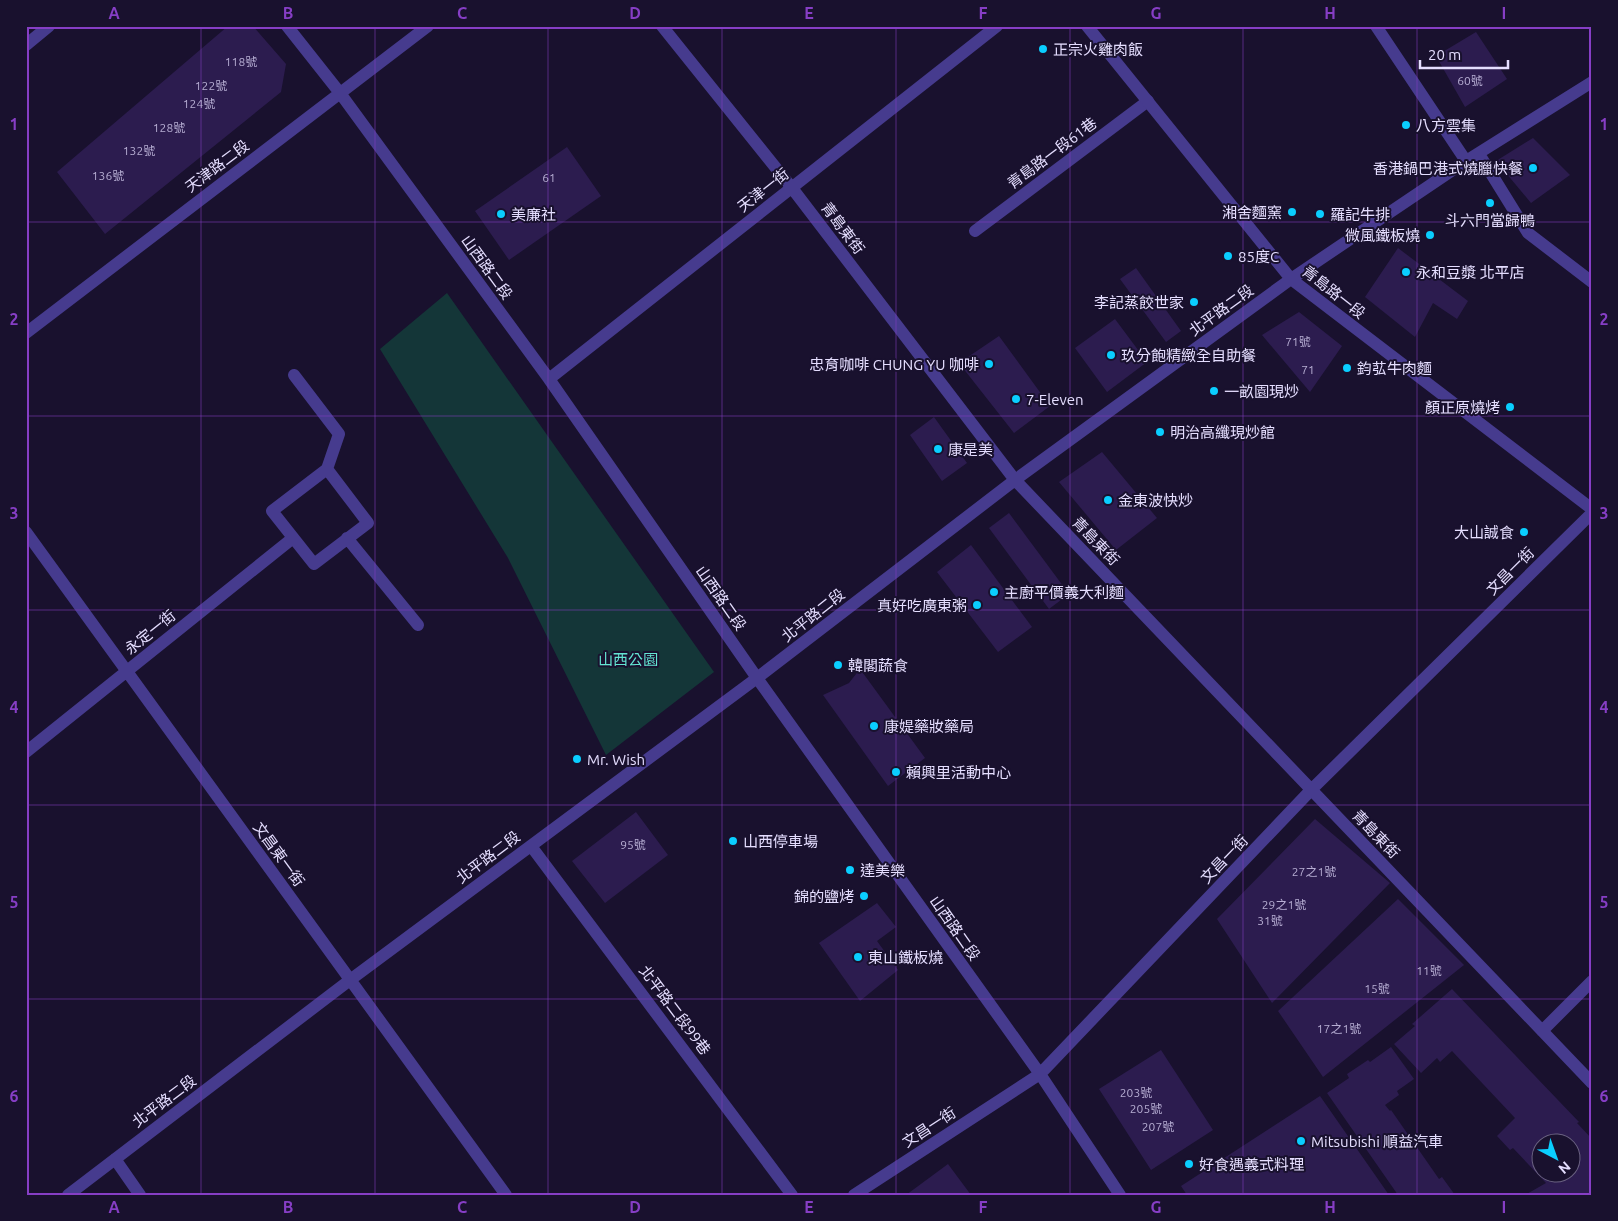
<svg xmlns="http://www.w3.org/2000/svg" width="1618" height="1221" font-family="Ubuntu,'Noto Sans TC',sans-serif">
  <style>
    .green { fill: #143638 }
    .building { fill: #2c1c4f; fill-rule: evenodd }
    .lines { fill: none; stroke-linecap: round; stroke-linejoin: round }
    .lane { stroke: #463b8e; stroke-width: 12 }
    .street { stroke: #463b8e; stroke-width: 12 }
    .grid { fill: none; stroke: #863ec5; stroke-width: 1; stroke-opacity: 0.55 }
    .poi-dot { fill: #0aceff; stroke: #19112e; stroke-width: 2 }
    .labels { text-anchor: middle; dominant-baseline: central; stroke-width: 4; stroke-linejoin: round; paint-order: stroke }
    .number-label { font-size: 12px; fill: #b7aed3 }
    .poi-label { font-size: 15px; fill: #e5deff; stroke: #19112e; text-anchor: start }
    .street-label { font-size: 15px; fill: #e5deff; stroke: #19112e }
    .park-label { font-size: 15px; fill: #63e5d2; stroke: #19112e }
    .neatline { fill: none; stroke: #863ec5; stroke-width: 2 }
    .grid-label { font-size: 16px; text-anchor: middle; font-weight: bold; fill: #863ec5 }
  </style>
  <rect width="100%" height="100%" fill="#19112e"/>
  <path class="green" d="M447 293 714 672 606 755 508 558 380 349Z"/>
  <path class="building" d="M228 26H253L286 64 281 92 105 234 57 172Z
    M1476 32 1507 79 1465 107 1436 56Z
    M1533 138 1570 175 1531 203 1496 161Z
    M567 147 601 196 509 260 475 211Z
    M1398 248 1468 301 1457 319 1433 303 1415 337 1365 297Z
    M1136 268 1181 331 1166 342 1120 279Z
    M1299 312 1342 346 1310 392 1262 335Z
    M1115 319 1147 362 1107 392 1075 348Z
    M999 336 1050 406 1014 433 959 363Z
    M934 417 967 463 942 481 910 435Z
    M1102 452 1157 518 1116 550 1059 482Z
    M1009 513 1069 594 1049 609 989 528Z
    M971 545 1032 627 998 652 937 572Z
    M860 669 925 758 888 786 823 695 849 683Z
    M636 812 668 855 605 903 572 861Z
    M1315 819 1390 883 1272 1003 1217 919Z
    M1398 899 1464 965 1323 1077 1278 1011Z
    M877 903 896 927 877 941 898 970 860 1001 819 943Z
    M1452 989 1579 1122 1577 1123 1592 1139V1195H1525L1546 1183 1513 1148 1510 1150 1497 1136 1515 1118 1452 1051 1440 1062 1437 1058 1421 1073 1394 1044 1415 1026 1412 1024ZM1540 1144H1570V1174H1540Z
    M1391 1047 1414 1079 1397 1091 1399 1095 1385 1105 1390 1111 1391 1110 1439 1179 1442 1177 1455 1195H1398L1327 1093 1349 1078 1347 1074 1368 1060 1370 1062Z
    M1161 1050 1213 1130 1151 1170 1099 1089Z
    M1320 1096 1389 1195H1187L1181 1186Z
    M948 1164 971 1195H906Z"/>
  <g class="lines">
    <path class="lane" d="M975 231 1148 101"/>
    <path class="street" d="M287 26 340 93 549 379 757 678 1040 1074 1120 1195
      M662 26 792 188 1015 480 1592 1083
      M1087 26 1291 279 1592 509
      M1376 26 1466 161
      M26 45 49 26
      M1479 154 1528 233 1592 282
      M26 333 428 26
      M294 375 339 434 327 469 368 523 314 564 272 511 327 469
      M549 379 997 26
      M26 532 506 1195
      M347 538 418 625
      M26 752 293 538
      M531 846 792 1195
      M1542 1031 1592 981
      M115 1159 140 1195
      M68 1195 350 980 757 678 1015 480 1291 279 1466 161 1592 82
      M854 1195 1040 1074 1311 790 1592 513"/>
  </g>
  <path class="grid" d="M201 26V1195M375 26V1195M548 26V1195M722 26V1195M896 26V1195M1070 26V1195M1243 26V1195M1417 26V1195M26 222H1592M26 416H1592M26 610H1592M26 805H1592M26 999H1592"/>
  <g class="poi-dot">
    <circle cx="1043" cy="49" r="5"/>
    <circle cx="1406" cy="125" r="5"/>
    <circle cx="1533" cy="168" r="5"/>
    <circle cx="1490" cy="203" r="5"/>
    <circle cx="1292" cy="212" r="5"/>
    <circle cx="501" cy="214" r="5"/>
    <circle cx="1320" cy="214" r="5"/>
    <circle cx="1430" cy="235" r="5"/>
    <circle cx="1228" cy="256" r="5"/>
    <circle cx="1406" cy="272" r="5"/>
    <circle cx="1194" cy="302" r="5"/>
    <circle cx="1111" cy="355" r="5"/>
    <circle cx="989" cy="364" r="5"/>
    <circle cx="1347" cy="368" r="5"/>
    <circle cx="1214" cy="391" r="5"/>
    <circle cx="1016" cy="399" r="5"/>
    <circle cx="1510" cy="407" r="5"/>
    <circle cx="1160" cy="432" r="5"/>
    <circle cx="938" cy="449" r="5"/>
    <circle cx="1108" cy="500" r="5"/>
    <circle cx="1524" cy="532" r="5"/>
    <circle cx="994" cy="592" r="5"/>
    <circle cx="977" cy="605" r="5"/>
    <circle cx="838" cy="665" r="5"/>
    <circle cx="874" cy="726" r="5"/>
    <circle cx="577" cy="759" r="5"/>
    <circle cx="896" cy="772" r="5"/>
    <circle cx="733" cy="841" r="5"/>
    <circle cx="850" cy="870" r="5"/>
    <circle cx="864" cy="896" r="5"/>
    <circle cx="858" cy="957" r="5"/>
    <circle cx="1301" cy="1141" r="5"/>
    <circle cx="1189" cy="1164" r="5"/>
  </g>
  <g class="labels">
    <g class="number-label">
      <text x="241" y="61">118號</text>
      <text x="1470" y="80">60號</text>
      <text x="211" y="85">122號</text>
      <text x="199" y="103">124號</text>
      <text x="169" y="127">128號</text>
      <text x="139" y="150">132號</text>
      <text x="108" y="175">136號</text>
      <text x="549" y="177">61</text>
      <text x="1298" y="341">71號</text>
      <text x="1308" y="369">71</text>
      <text x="633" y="844">95號</text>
      <text x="1314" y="871">27之1號</text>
      <text x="1284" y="904">29之1號</text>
      <text x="1270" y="920">31號</text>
      <text x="1429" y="970">11號</text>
      <text x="1377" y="988">15號</text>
      <text x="1339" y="1028">17之1號</text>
      <text x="1136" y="1092">203號</text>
      <text x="1146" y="1108">205號</text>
      <text x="1158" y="1126">207號</text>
    </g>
    <g class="poi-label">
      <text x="1053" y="49">正宗火雞肉飯</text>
      <text x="1416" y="125">八方雲集</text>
      <text x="1523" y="168" text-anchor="end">香港鍋巴港式燒臘快餐</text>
      <text x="1282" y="212" text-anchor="end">湘舍麵窯</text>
      <text x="511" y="214">美廉社</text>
      <text x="1330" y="214">羅記牛排</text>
      <text x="1490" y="220" text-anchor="middle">斗六門當歸鴨</text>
      <text x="1420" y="235" text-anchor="end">微風鐵板燒</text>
      <text x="1238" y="256">85度C</text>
      <text x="1416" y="272">永和豆漿 北平店</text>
      <text x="1184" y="302" text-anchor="end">李記蒸餃世家</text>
      <text x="1121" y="355">玖分飽精緻全自助餐</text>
      <text x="979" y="364" text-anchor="end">忠育咖啡 CHUNG YU 咖啡</text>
      <text x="1357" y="368">鈞苰牛肉麵</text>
      <text x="1224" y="391">一畝園現炒</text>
      <text x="1026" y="399">7-Eleven</text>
      <text x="1500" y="407" text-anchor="end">顏正原燒烤</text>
      <text x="1170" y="432">明治高纖現炒館</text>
      <text x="948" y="449">康是美</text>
      <text x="1118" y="500">金東波快炒</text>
      <text x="1514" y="532" text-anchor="end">大山誠食</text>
      <text x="1004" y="592">主廚平價義大利麵</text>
      <text x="967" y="605" text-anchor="end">真好吃廣東粥</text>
      <text x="848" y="665">韓閣蔬食</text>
      <text x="884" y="726">康媞藥妝藥局</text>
      <text x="587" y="759">Mr. Wish</text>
      <text x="906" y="772">賴興里活動中心</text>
      <text x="743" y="841">山西停車場</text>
      <text x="860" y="870">達美樂</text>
      <text x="854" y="896" text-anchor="end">錦的鹽烤</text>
      <text x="868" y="957">東山鐵板燒</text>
      <text x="1311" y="1141">Mitsubishi 順益汽車</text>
      <text x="1199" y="1164">好食遇義式料理</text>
    </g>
    <g class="street-label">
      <text transform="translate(1052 153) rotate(-37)">青島路一段61巷</text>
      <text transform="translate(217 166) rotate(-37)">天津路二段</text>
      <text transform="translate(763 190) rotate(-38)">天津一街</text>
      <text transform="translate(843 228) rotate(53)">青島東街</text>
      <text transform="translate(487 267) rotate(54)">山西路二段</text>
      <text transform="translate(1334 292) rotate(38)">青島路一段</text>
      <text transform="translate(1221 310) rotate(-36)">北平路二段</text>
      <text transform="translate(1096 541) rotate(46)">青島東街</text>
      <text transform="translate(1510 571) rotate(-45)">文昌一街</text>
      <text transform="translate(721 598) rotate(55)">山西路二段</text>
      <text transform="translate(813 615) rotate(-38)">北平路二段</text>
      <text transform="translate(150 632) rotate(-39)">永定一街</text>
      <text transform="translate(1376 834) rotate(46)">青島東街</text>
      <text transform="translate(279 854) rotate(54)">文昌東一街</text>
      <text transform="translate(488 857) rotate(-37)">北平路二段</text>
      <text transform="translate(1224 859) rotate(-46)">文昌一街</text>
      <text transform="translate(955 928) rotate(55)">山西路二段</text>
      <text transform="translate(675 1010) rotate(53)">北平路二段99巷</text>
      <text transform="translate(164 1101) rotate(-37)">北平路二段</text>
      <text transform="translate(929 1127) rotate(-33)">文昌一街</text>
    </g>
    <g class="park-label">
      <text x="628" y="659">山西公園</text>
    </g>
  </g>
  <rect width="1618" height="1221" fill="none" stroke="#19112e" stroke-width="55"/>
  <g transform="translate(1556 1158) rotate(139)"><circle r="24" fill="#19112e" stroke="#6b6382"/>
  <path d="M0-4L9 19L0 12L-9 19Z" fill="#0aceff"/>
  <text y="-8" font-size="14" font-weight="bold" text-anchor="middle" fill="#e5deff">N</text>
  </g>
  <path d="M1420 60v8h88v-8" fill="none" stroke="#e5deff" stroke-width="2.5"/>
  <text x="1428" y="60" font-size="15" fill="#e5deff" stroke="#19112e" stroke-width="4" paint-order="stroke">20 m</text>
  <rect x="28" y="28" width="1562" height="1166" class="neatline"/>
  <g class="grid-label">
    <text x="114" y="19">A</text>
    <text x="288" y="19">B</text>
    <text x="462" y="19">C</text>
    <text x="635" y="19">D</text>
    <text x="809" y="19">E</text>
    <text x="983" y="19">F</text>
    <text x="1156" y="19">G</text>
    <text x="1330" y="19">H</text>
    <text x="1504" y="19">I</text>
    <text x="14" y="130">1</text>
    <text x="1604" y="130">1</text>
    <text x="14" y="325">2</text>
    <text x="1604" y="325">2</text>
    <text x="14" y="519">3</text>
    <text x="1604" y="519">3</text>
    <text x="14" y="713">4</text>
    <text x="1604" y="713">4</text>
    <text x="14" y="908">5</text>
    <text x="1604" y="908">5</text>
    <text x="14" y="1102">6</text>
    <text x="1604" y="1102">6</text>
    <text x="114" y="1213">A</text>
    <text x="288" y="1213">B</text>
    <text x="462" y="1213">C</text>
    <text x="635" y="1213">D</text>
    <text x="809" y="1213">E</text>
    <text x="983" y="1213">F</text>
    <text x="1156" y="1213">G</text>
    <text x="1330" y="1213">H</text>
    <text x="1504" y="1213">I</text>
  </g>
</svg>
